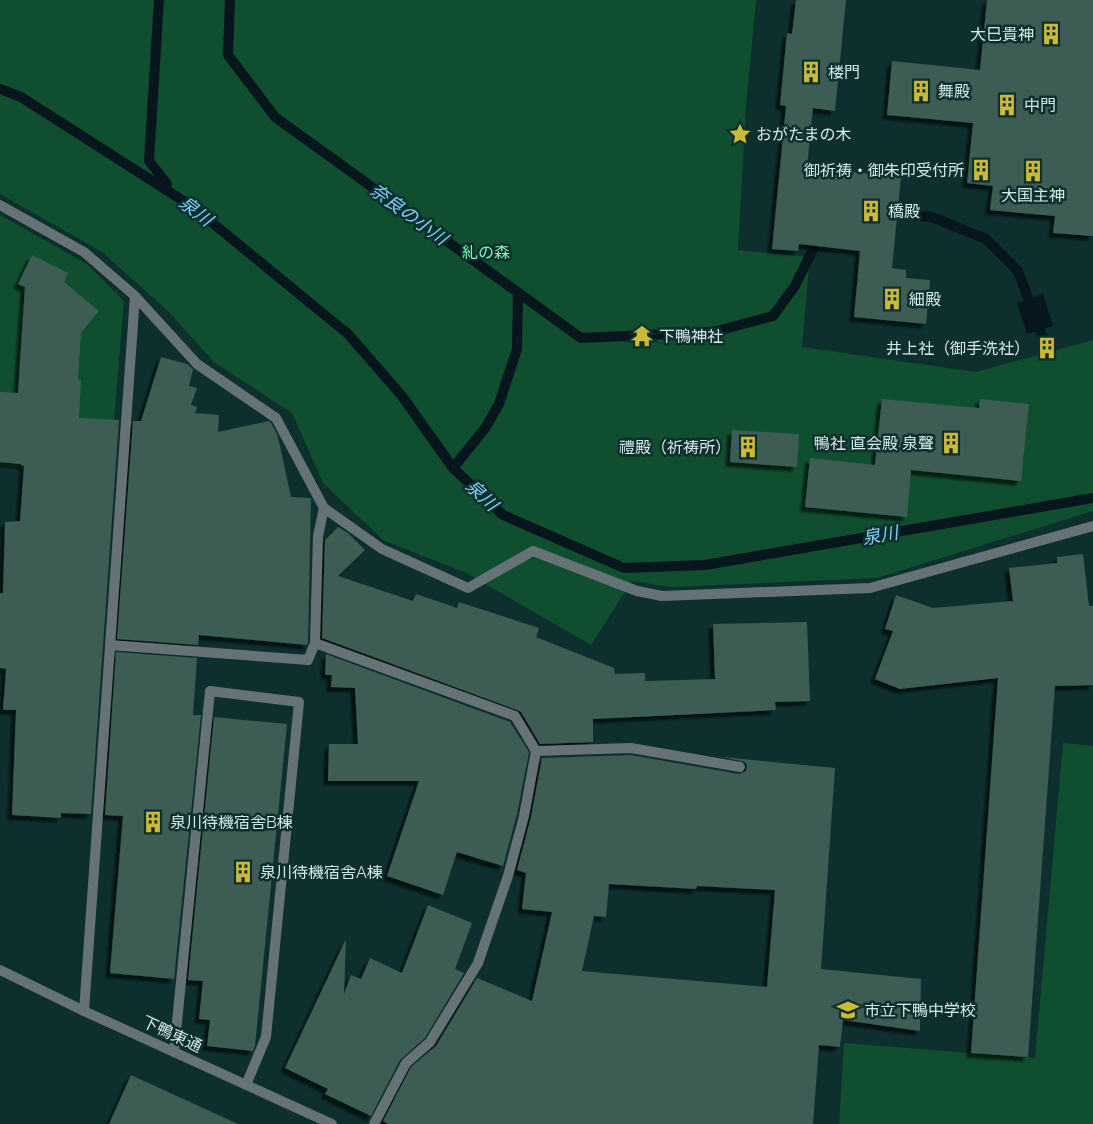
<svg xmlns="http://www.w3.org/2000/svg" width="1093" height="1124" font-family="Raleway,'Noto Sans JP',sans-serif">
  <style>
    .green { fill: #0f4e2e }
    .water { fill: #07151c }
    .lines { fill: none; stroke-linecap: round; stroke-linejoin: round }
    .stream { stroke: #07151c; stroke-width: 10 }
    .building { fill: #3d5b52; fill-rule: evenodd; filter: url(#shadow) }
    .service { stroke: #667376; stroke-width: 10 }
    .minor { stroke: #667376; stroke-width: 10 }
    .labels { text-anchor: middle; dominant-baseline: central; stroke-width: 5; stroke-linejoin: round; paint-order: stroke }
    .poi-label { font-size: 16px; fill: #d5e7e6; stroke: #0d2f2e; text-anchor: start }
    .park-label { font-size: 16px; fill: #7af9b0; stroke: #0d2f2e }
    .street-label { font-size: 16px; fill: #d5e7e6; stroke: #0d2f2e }
    .water-label { font-size: 18px; font-style: italic; fill: #82cef4; stroke: #0d2f2e }
  </style>
  <defs>
    <filter id="shadow"><feDropShadow dx="-4.5" dy="4.5" stdDeviation="1" flood-color="#0009"/></filter>
  </defs>
  <rect width="100%" height="100%" fill="#0d2f2e"/>
  <path class="green" d="M0 0H756L746 107 738 250 810 257 802 347 976 372 1093 340V511L877 578 671 587 632 581 591 645 466 573 383 540 323 483 292 413 215 363 167 310 102 252 0 194Z
    M0 215 87 264 124 301 109 479 0 466Z
    M1063 743 1093 746V1124H839L844 1043 1035 1058Z"/>
  <path class="water" d="M1043 294 1053 326 1027 334 1017 303Z"/>
  <g class="lines">
    <path class="stream" d="M159 0 149 161 167 184
      M230 0 228 55 275 117 581 338 713 332 773 316 795 286 820 235
      M0 89 21 97 193 207 348 334 402 396 453 468 503 515 624 568 705 565 1093 498
      M898 214 932 217 986 239 1018 271 1047 349
      M453 468 486 427 499 404 517 349 518 293"/>
  </g>
  <path class="building" d="M796 0H846L835 111 813 108 807 167 901 177 892 268 906 270V278L930 280 926 324 854 317 860 251 799 244 798 251 772 249 786 106 780 105 787 33 792 34Z
    M987 0H1093V236L1053 233 1055 216 990 210 993 186 967 183 973 123 887 115 892 61 980 70Z
    M32 255 68 273 64 282 99 311 81 333 78 380H81L79 418 119 420 91 814 61 813V818L12 815 16 710H3L6 669 0 668V593H3L5 522 20 521 24 466 21 465V464L0 462V392L18 393 25 287 18 284Z
    M161 357 187 364 193 369 189 386 197 388 191 405 197 407 195 413 219 415 218 432 269 421 271 423 277 434 280 446 291 497 311 498 308 642 307 645 199 635 198 645 117 639 133 421H141Z
    M882 399 979 408 980 399 1029 404 1021 481 911 470 907 517 805 507 810 458 875 465Z
    M732 430 799 434 797 467 730 462Z
    M338 527 348 533 365 550 338 576 413 601 416 594 457 608 459 602 539 628 536 637 614 668 615 674 645 673V681L715 679 713 624 807 622 810 701 775 702 776 710 593 719V742L540 744 521 712 517 710 322 638 325 540Z
    M1083 554 1089 606H1093V685L1055 686 1028 1057 971 1053 998 678 900 689 875 679 893 631 885 629 896 595 933 608 1013 601 1009 568 1057 563V557Z
    M116 652 197 658 193 715H201L174 979 110 973 123 816 105 815Z
    M326 654 510 722 529 752 517 814 503 866 457 852 443 895 387 876 419 781H328L329 744H358L355 688 331 687 332 675H325Z
    M214 717 287 724 255 1046 253 1051 207 1046 210 1020 199 1019 203 981 188 980Z
    M631 755 739 774 746 771 747 765 745 762 722 757 835 768 821 969 921 979 920 1031 843 1020 840 1047 819 1045 813 1124H388L383 1121 411 1067 436 1046 477 978 532 1001 552 912 522 909 526 873 517 870 531 817 542 758ZM609 884 696 889 697 886 775 890 767 987 582 971 594 916 606 917Z
    M428 905 472 923 455 969 464 973 425 1038 400 1060 371 1116 325 1094 328 1089 285 1068 346 939 344 994 351 975 361 979 370 958 402 973Z
    M131 1075 238 1124H109Z"/>
  <g class="lines">
    <path class="service" d="M0 205 84 252 135 296 197 364 276 418 324 508 382 549 468 588 533 551 637 591 662 596 870 588 1093 526
      M324 508 318 536 315 643 515 716 536 751 524 816 508 876 478 963 430 1042 406 1063 374 1124
      M110 645 308 660 315 643
      M536 751 631 748 740 767
      M84 1011 135 296
      M174 1052 210 691 299 702 266 1037 246 1085"/>
    <path class="minor" d="M0 970 84 1011 332 1124"/>
  </g>
  <defs>
    <g id="building-bare" transform="scale(1.725)"><path d="M-4-6H4V6H1V3H-1V6H-4ZM-2.5-4.3h1.7v1.8h-1.7ZM.8-4.3h1.7v1.8H.8ZM-2.5-1h1.7V.8h-1.7ZM.8-1h1.7V.8H.8Z" fill="#cdb938" stroke="#0d2f2e" stroke-width="2.5" paint-order="stroke"/></g>
    <g id="sight-bare" transform="scale(1.725)"><path d="M0-6L1.8-2.2L6-1.7L2.9 1.2L3.7 5.4L0 3.3L-3.7 5.4L-2.9 1.2L-6-1.7L-1.8-2.2Z" fill="#cdb938" stroke="#0d2f2e" stroke-width="2.5" paint-order="stroke"/></g>
    <g id="temple-bare" transform="scale(1.725)"><path d="M0-6L5-2H3V0L6.5 2.5H4V6H1.5V3h-3V6H-4V2.5H-6.5L-3 0V-2H-5Z" fill="#cdb938" stroke="#0d2f2e" stroke-width="2.5" paint-order="stroke"/></g>
    <g id="school-bare" transform="scale(1.725)"><path d="M0-5L7-2L0 1L-7-2ZM-4 1L0 2.5L4 1V4Q0 6-4 4Z" fill="#cdb938" stroke="#0d2f2e" stroke-width="2.5" paint-order="stroke"/></g>
  </defs>
  <g fill-rule="evenodd">
    <use href="#building-bare" x="1051" y="34"/>
    <use href="#building-bare" x="811" y="72"/>
    <use href="#building-bare" x="921" y="91"/>
    <use href="#building-bare" x="1007" y="105"/>
    <use href="#sight-bare" x="740" y="134"/>
    <use href="#building-bare" x="981" y="170"/>
    <use href="#building-bare" x="1033" y="171"/>
    <use href="#building-bare" x="871" y="211"/>
    <use href="#building-bare" x="892" y="299"/>
    <use href="#temple-bare" x="642" y="336"/>
    <use href="#building-bare" x="1047" y="348"/>
    <use href="#building-bare" x="951" y="443"/>
    <use href="#building-bare" x="748" y="447"/>
    <use href="#building-bare" x="153" y="822"/>
    <use href="#building-bare" x="243" y="872"/>
    <use href="#school-bare" x="848" y="1010"/>
  </g>
  <g class="labels">
    <g class="poi-label">
      <text x="1034" y="34" text-anchor="end">大巳貴神</text>
      <text x="828" y="72">楼門</text>
      <text x="938" y="91">舞殿</text>
      <text x="1024" y="105">中門</text>
      <text x="756" y="134">おがたまの木</text>
      <text x="964" y="170" text-anchor="end">御祈祷・御朱印受付所</text>
      <text x="1033" y="195" text-anchor="middle">大国主神</text>
      <text x="888" y="211">橋殿</text>
      <text x="909" y="299">細殿</text>
      <text x="659" y="336">下鴨神社</text>
      <text x="1030" y="348" text-anchor="end">井上社（御手洗社）</text>
      <text x="934" y="443" text-anchor="end">鴨社 直会殿 泉聲</text>
      <text x="731" y="447" text-anchor="end">禮殿（祈祷所）</text>
      <text x="170" y="822">泉川待機宿舎B棟</text>
      <text x="260" y="872">泉川待機宿舎A棟</text>
      <text x="864" y="1010">市立下鴨中学校</text>
    </g>
    <g class="park-label">
      <text x="486" y="252">糺の森</text>
    </g>
    <g class="street-label">
      <text transform="translate(172 1034) rotate(25)">下鴨東通</text>
    </g>
    <g class="water-label">
      <text transform="translate(196 211) rotate(37)">泉川</text>
      <text transform="translate(409 214) rotate(36)">奈良の小川</text>
      <text transform="translate(482 495) rotate(43)">泉川</text>
      <text transform="translate(880 535) rotate(-10)">泉川</text>
    </g>
  </g>
</svg>
